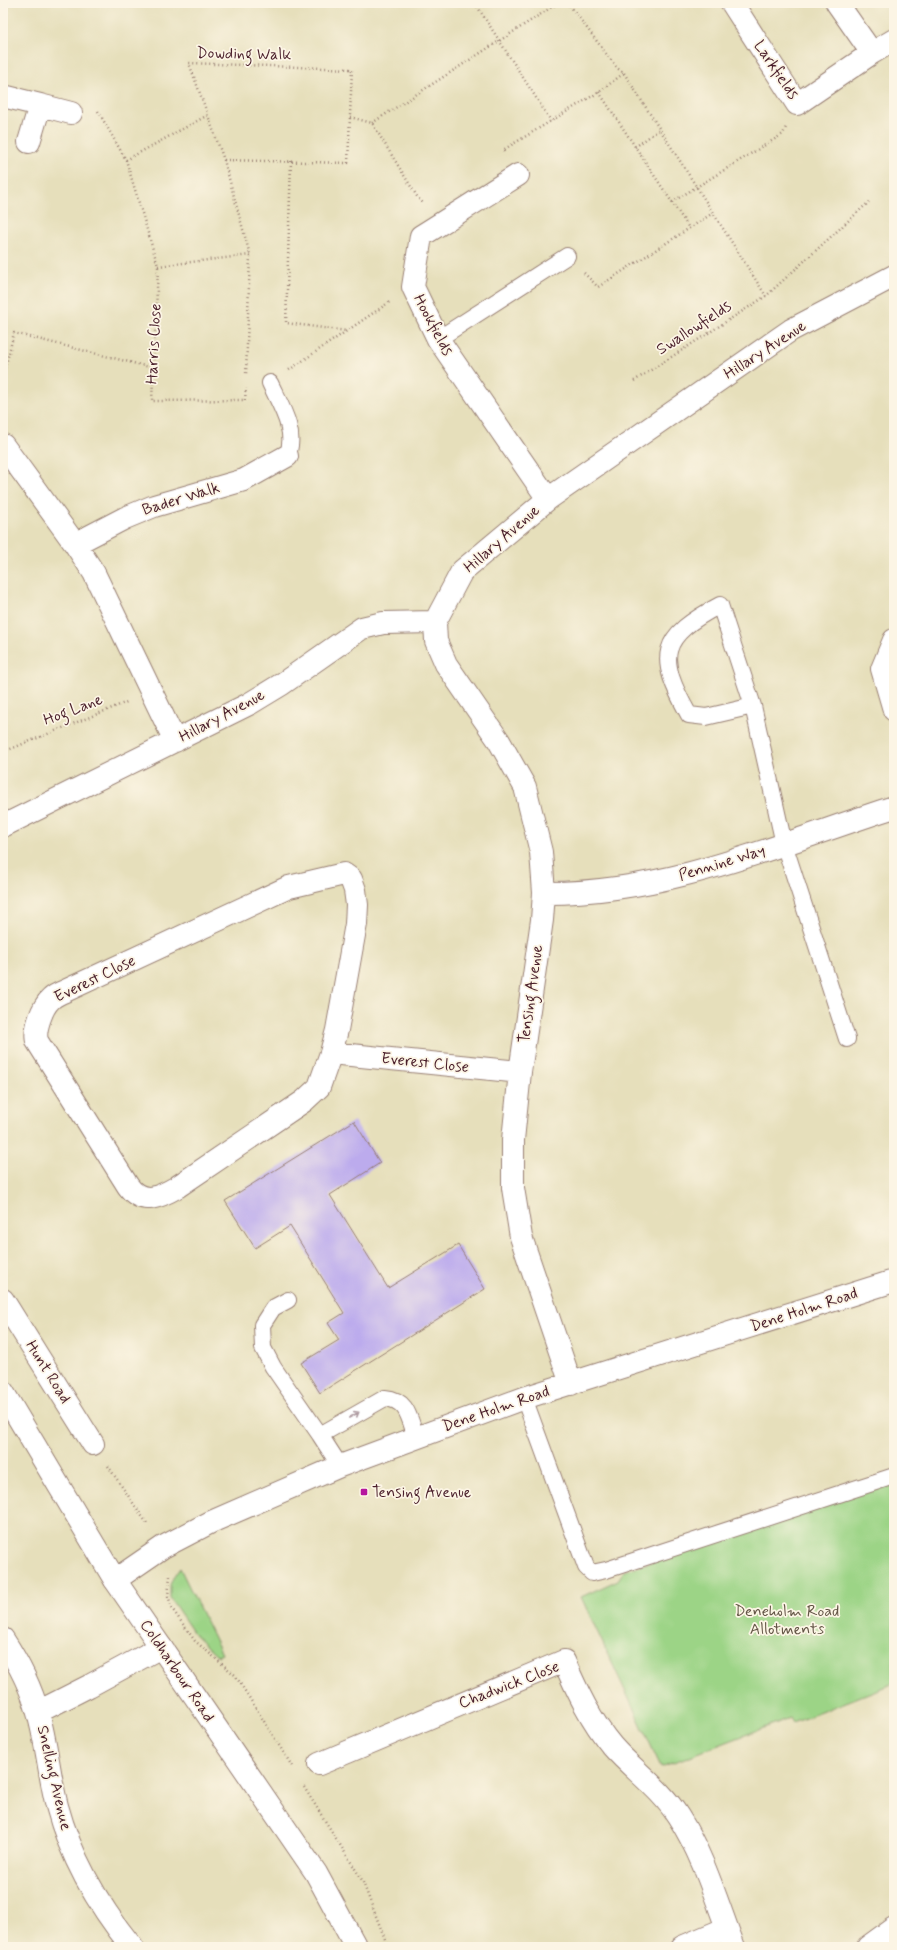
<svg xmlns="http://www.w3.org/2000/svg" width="897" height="1950" font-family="Mynerve,sans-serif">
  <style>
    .green { fill: #9cd486; stroke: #737a58 }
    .building { fill: #bcabed }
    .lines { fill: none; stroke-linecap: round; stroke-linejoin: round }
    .service-casing { stroke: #987f73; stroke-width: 18 }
    .minor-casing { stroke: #987f73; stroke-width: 24 }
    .tertiary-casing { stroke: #987f73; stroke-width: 24 }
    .path { stroke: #987f73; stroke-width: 2.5; stroke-dasharray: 1 3; stroke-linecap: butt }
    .service { stroke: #fff; stroke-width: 16 }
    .minor { stroke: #fff; stroke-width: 22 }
    .tertiary { stroke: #fff; stroke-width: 22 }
    .oneway { stroke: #ae9aa0 }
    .poi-dot { fill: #b5179e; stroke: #fcf5e5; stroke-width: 1.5 }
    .labels { text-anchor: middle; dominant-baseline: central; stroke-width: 3.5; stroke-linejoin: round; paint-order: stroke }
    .street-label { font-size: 16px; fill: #4a1f2b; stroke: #fcf5e5 }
    .poi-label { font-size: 16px; fill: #4a1f2b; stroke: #fcf5e5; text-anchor: start }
    .park-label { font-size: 16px; fill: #635546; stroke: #fcf5e5 }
  </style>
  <rect width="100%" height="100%" fill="#fcf5e5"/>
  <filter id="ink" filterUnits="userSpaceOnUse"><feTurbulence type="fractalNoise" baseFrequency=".025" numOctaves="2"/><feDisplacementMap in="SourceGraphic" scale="8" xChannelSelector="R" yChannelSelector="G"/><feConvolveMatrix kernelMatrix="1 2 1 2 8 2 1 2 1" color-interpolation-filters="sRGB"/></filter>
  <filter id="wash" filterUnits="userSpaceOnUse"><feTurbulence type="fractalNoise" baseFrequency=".012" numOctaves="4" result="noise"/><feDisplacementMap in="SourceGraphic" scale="16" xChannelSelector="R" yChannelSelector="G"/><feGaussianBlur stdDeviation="0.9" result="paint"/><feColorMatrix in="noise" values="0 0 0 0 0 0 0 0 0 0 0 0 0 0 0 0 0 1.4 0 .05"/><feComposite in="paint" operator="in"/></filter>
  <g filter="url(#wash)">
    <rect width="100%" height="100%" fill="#e6dfbb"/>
    <path class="green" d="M894 1481V1683L793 1723 790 1718 661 1767 581 1597 618 1580 624 1571Z
      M180 1568 222 1654 218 1656 195 1635 170 1598V1585L173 1578Z"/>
    <g id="blocks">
      <path class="building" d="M354 1121 380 1163 330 1195 388 1288 458 1245 485 1289 320 1393 301 1363 339 1340 328 1323 344 1313 290 1226 255 1248 225 1201Z"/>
    </g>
  </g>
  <g filter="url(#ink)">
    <use href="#blocks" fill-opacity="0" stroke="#987f73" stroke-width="1"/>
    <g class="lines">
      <g class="service-casing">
        <path id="service" d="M438 339 567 256
          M270 383C280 405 298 432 287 456
          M753 706 706 717 689 715C656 656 659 637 720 605L753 706 784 844 847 1039
          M288 1300 273 1308 262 1325 263 1348 273 1367 320 1435 340 1466
          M524 1398 586 1567 592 1573 606 1570 894 1476
          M320 1435 385 1398C408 1400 409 1418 416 1437"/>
      </g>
      <g class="minor-casing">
        <path id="minor" d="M732 3 797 104 872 53
          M837 3 872 53 894 40
          M3 96 40 105 29 142
          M40 105 71 113
          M518 175 421 236 413 287 438 339 548 499
          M3 445 75 544 94 573 175 741
          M75 544 125 518 154 506 244 480 287 456
          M894 640 882 669 894 710
          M3 826 249 704 282 684 362 628 383 623 435 622
          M344 874 351 879 355 890 357 905 356 924 337 1030 331 1053 319 1087 304 1101 177 1187C160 1197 142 1206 128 1186L37 1041C34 1030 42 1007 51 999 55 995 60 993 65 991L289 887Z
          M544 893C666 894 780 844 894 807
          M331 1053 520 1072
          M3 1300 93 1444
          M571 1384 521 1237 513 1188V1140L520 1072 542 920 544 893 541 852 525 787 499 741 446 664 436 641 435 622 462 571 548 499 791 330 894 276
          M115 1580 163 1547 211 1522 340 1466 524 1398 894 1281
          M3 1639C18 1662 31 1687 38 1713 47 1744 49 1775 57 1806 71 1858 98 1905 132 1947
          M38 1712 89 1686 161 1647
          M319 1764 564 1661C577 1691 591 1721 612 1746 633 1770 660 1788 678 1816 704 1856 717 1903 734 1947
          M682 1947 727 1928
          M868 1947 894 1928"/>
      </g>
      <g class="tertiary-casing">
        <path id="tertiary" d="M3 1392 115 1580 316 1873 356 1947"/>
      </g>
      <path class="path" d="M475 3 551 121
        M624 73 766 296
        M599 92 689 228
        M98 111 126 160 158 266 152 401 245 400
        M350 117 372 123 418 198 423 203
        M372 123 558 3
        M635 147 660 129
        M504 152 503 150 599 92 624 73 617 68 568 3
        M126 160 208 115
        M224 160 348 163 352 69 189 63 224 160 250 255 246 375
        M291 161 286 323 347 331
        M672 202 783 134 786 127
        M158 266 250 255
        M584 273 598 287 713 213
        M289 370 391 301
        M3 376 14 333 153 368
        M634 381 766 296 869 202
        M245 400 246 388
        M3 752 127 702
        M108 1466 148 1525
        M170 1576 168 1596 173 1610 195 1641 235 1675 292 1766
        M304 1787 362 1880 388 1947"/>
      <use href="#service" class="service"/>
      <use href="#minor" class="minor"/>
      <use href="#tertiary" class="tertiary"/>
    </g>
    <defs><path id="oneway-shaft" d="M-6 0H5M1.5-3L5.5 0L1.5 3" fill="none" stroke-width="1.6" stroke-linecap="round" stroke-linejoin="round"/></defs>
    <use class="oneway" href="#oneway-shaft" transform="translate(354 1415) rotate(-30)"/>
  </g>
  <rect class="poi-dot" x="360" y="1488" width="8" height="8" rx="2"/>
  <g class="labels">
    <g class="street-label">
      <text transform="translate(244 54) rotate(1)">Dowding Walk</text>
      <text transform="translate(776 70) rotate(56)">Larkfields</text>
      <text transform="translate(433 325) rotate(62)">Hookfields</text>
      <text transform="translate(694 328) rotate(-33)">Swallowfields</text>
      <text transform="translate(154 344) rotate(-87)">Harris Close</text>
      <text transform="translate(765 350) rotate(-33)">Hillary Avenue</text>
      <text transform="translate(181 499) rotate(-17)">Bader Walk</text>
      <text transform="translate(502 539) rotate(-41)">Hillary Avenue</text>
      <text transform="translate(73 710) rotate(-21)">Hog Lane</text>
      <text transform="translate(222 716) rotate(-28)">Hillary Avenue</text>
      <text transform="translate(722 863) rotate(-17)">Pennine Way</text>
      <text transform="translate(95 979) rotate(-26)">Everest Close</text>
      <text transform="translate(531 994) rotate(-82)">Tensing Avenue</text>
      <text transform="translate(425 1063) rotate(6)">Everest Close</text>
      <text transform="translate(804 1310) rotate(-18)">Dene Holm Road</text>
      <text transform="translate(48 1372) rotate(58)">Hunt Road</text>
      <text transform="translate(496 1409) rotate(-19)">Dene Holm Road</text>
      <text transform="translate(177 1671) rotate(56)">Coldharbour Road</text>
      <text transform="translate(509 1685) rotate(-21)">Chadwick Close</text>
      <text transform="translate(54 1778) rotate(77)">Snelling Avenue</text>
    </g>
    <g class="poi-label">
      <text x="372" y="1492">Tensing Avenue</text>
    </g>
    <g class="park-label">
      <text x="787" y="1611">Deneholm Road<tspan x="787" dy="18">Allotments</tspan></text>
    </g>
  </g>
  <rect width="897" height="1950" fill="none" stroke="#fcf5e5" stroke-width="16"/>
</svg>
